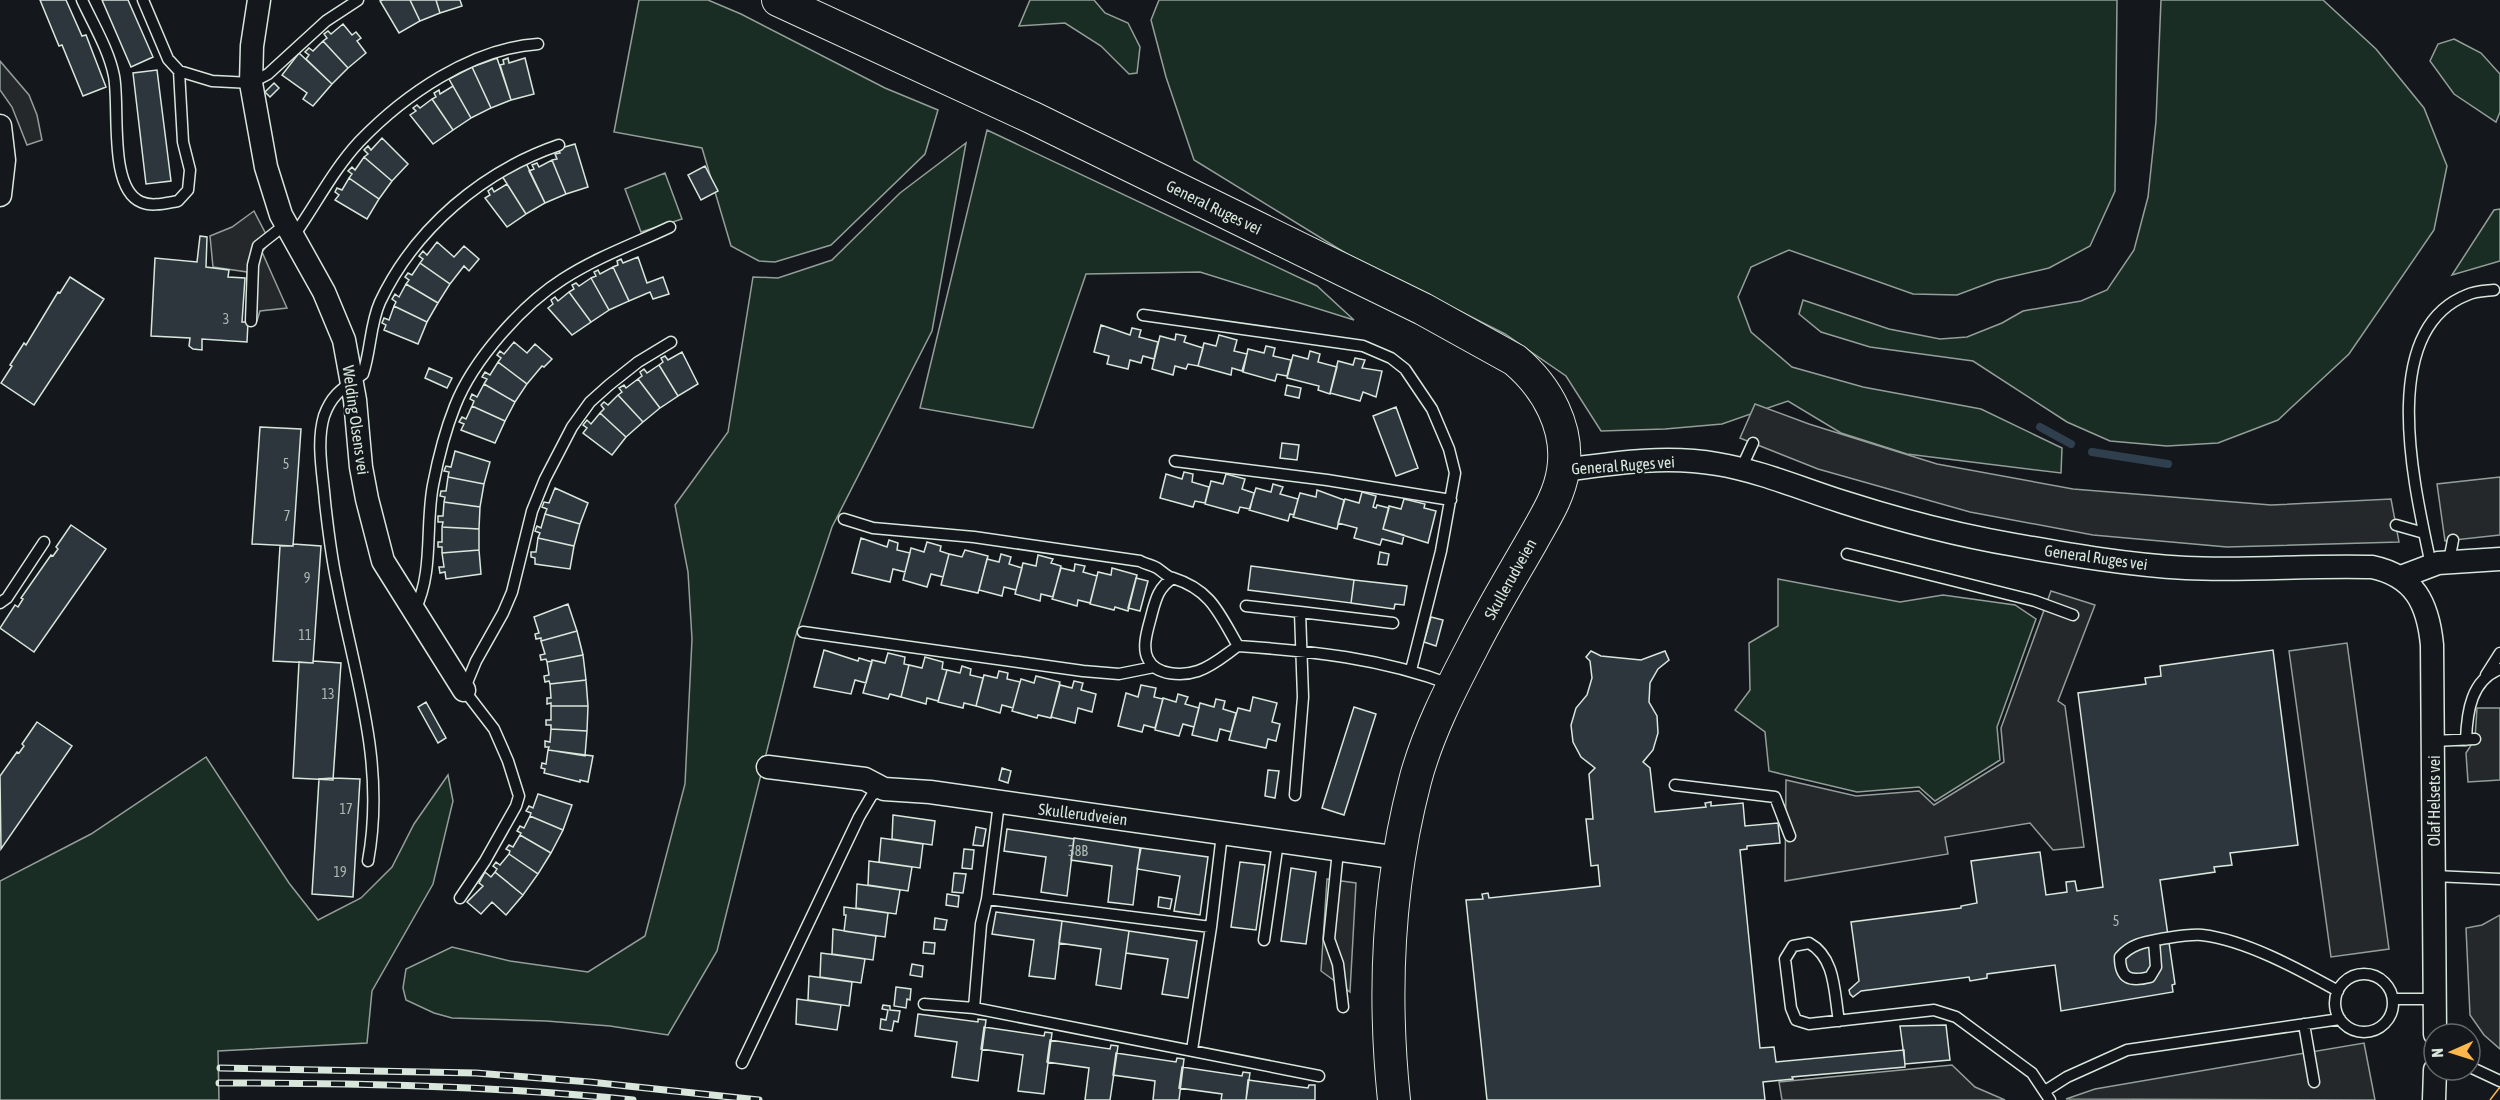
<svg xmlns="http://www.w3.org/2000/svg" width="2500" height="1100" font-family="'Asap Condensed',sans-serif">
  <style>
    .green { fill: #1a2d24; stroke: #939e99; stroke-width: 1.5 }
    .parking { fill: #24282b; stroke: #939e99; stroke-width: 1.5 }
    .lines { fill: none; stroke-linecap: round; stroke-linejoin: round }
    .stream { stroke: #2f3f4d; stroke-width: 8 }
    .building { fill: #2c363c; stroke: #d8e6dc; stroke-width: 1.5 }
    .service-casing { stroke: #d8e6dc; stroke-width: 13 }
    .minor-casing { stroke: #d8e6dc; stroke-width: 25 }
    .secondary-casing { stroke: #d8e6dc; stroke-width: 34 }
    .service { stroke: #14181c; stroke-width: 10 }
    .minor { stroke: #14181c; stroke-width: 22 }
    .secondary { stroke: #14181c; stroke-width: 32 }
    .rail-casing { stroke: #d8e6dc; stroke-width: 7 }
    .rail { stroke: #14181c; stroke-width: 4.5; stroke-dasharray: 14; stroke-linecap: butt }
    .power { stroke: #ffb74d; stroke-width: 1.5; stroke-dasharray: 21 4.5 3 4.5; stroke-linecap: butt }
    .labels { text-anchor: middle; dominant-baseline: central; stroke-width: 4.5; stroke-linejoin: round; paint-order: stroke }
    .number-label { font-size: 14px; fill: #adbab4 }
    .street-label { font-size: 16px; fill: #d8e6dc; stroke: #14181c }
  </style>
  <rect width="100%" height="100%" fill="#14181c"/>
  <path class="green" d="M639 0H708L741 14 885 88 938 110 925 154 831 245 775 262 759 261 731 246 702 148 614 132Z
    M1030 0H1094L1105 13 1128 23 1140 47 1137 73 1129 74 1101 46 1065 23 1019 26Z
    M1159 0H2117L2115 191 2090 246 2049 268 1997 280 1957 295 1913 294 1789 250 1751 267 1738 297 1751 332 1792 367 1863 387 1981 409 2062 448 2061 473 1907 454 1841 433 1788 401 1722 424 1665 429 1601 431 1566 376 1505 334 1347 254 1194 160 1166 77 1151 20Z
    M2161 0H2323L2376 49 2424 108 2447 166 2434 230 2349 354 2278 420 2218 443 2167 446 2110 441 2067 422 1973 361 1870 347 1821 332 1799 314 1803 300 1889 329 1940 339 1967 337 2002 323 2023 311 2081 301 2107 290 2134 250 2148 197 2156 121Z
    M2454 39 2481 53 2500 74V112L2496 122 2454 94 2430 61 2438 44Z
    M987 130 1317 286 1354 320 1200 272 1086 274 1033 428 920 408Z
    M966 143 932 331 832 527 795 638 717 951 668 1035 610 1026 546 1021 452 1018 434 1013 406 1000 403 988 406 969 452 947 510 961 588 972 645 936 685 784 692 639 688 572 675 505 728 432 753 277 778 278 832 260 900 193Z
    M665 173 682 219 641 232 625 189Z
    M2500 209V261L2452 275 2494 210Z
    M1778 579 1900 602 1943 595 2015 605 2036 619 1997 727 2000 760 1935 801 1919 787 1857 792 1769 771 1765 732 1735 710 1750 690 1749 643 1778 626Z
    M206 757 289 883 318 920 361 898 392 867 414 824 448 775 453 801 433 884 372 991 367 1043 218 1051 219 1100H0V881L91 834Z"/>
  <path class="parking" d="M0 61 29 95 37 115 42 140 27 145 12 107 0 90Z
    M254 211 270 242 262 252 287 308 260 311 257 321H249L247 272 213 267 210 236 232 227Z
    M1755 404 1809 424 1937 464 2073 489 2271 505 2391 499 2399 542 2227 547 2093 535 1970 512 1818 469 1740 438Z
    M2500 477V535L2445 541 2437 484Z
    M2051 591 2095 605 2058 701 2065 706 2084 847 2053 850 2030 823 1945 837 1948 854 1785 881 1786 780 1856 796 1919 791 1934 805 2004 762 2001 728Z
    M2347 643 2389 949 2331 957 2289 651Z
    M2477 708H2500V780L2468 782 2466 753 2475 739Z
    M1327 879 1356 883 1350 992 1321 971Z
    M2500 915V1049L2484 1035 2470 1015 2466 928 2482 925Z
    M2364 1043 2375 1100 2066 1099 2095 1089Z
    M1952 1065 1975 1087 2005 1100H1782L1779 1082Z"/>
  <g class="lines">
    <path class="stream" d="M2040 427 2071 444
      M2092 452 2168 464"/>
  </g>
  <path class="building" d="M40 0H66L82 36 86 35 106 87 83 96 62 45 59 46Z
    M102 0H128L153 57 131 67Z
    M383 0H410L420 21 399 33 380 1Z
    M410 0H436L440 13 420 21Z
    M436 0H460L462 6 440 13Z
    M343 24 352 35 356 32 361 38 357 41 366 53 348 68 323 41 327 38 324 34 328 31 331 34Z
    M323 41 348 68 332 84 306 59 309 55 305 52 309 48 313 51Z
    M299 53 332 84 313 106 303 99 307 93 282 75Z
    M497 58 511 100 491 108 472 67Z
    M508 58 509 63 525 58 534 94 511 100 500 65 504 64 503 60Z
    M472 67 491 108 471 118 449 79Z
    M157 70 171 181 146 184 133 73Z
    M274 83 279 88 270 97 265 92Z
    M453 86 471 118 453 130 432 99 436 97 434 93 439 90 440 94Z
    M432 99 453 130 433 144 410 115 416 111 413 108 417 105 420 108Z
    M382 138 408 164 392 181 364 157 368 154 364 150 368 146 371 150Z
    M575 144 588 187 566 194 552 160 557 159 555 154 560 153 558 149Z
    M364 157 392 181 379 199 349 178 352 174 348 171 352 167 355 170Z
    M552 160 566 194 545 203 529 171 534 169 532 165 537 163 539 167Z
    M526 163 545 203 526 214 502 176Z
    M705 166 718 191 701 200 688 175Z
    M349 178 379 199 367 219 335 200 339 195 335 192 337 188 342 190Z
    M507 184 526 214 507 227 485 198 490 195 488 191 492 188 494 192Z
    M200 236 207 237 206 267 229 270 228 277 245 278 242 322H248L247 342 202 339V350L193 349 189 346 190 338 151 336 155 258 197 262Z
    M437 242 454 257 464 246 479 259 469 271 464 266 450 284 420 263 423 259 419 256 423 251 427 255Z
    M638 257 647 283 663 277 669 294 653 299 650 292 629 301 613 267 618 265 617 261 621 259 623 263Z
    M420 263 450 284 438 303 406 284 409 280 405 277 408 273 412 275Z
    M613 267 629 301 609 310 591 278 596 276 594 272 598 270 600 274Z
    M70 277 104 299 34 405 1 383 12 366 10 365 24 343 26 345 58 292 60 293Z
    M591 278 609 310 591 322 569 292 574 289 572 285 576 283 579 286Z
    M406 284 438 303 427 322 394 306 396 302 392 299 395 294 399 297Z
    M569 292 591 322 572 335 548 308 553 304 551 300 555 297 558 301Z
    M394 306 427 322 418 344 384 330 386 325 382 323 384 318 389 320Z
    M1101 325 1130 335 1132 328 1141 330 1139 337 1158 342 1154 359 1143 356 1141 363 1130 360 1128 369 1107 364 1109 356 1094 352Z
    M1176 334 1186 336 1184 342 1203 348 1198 366 1188 364 1186 369 1175 366 1173 375 1152 369 1160 336 1175 340Z
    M1219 335 1237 340 1234 351 1247 354 1242 371 1232 368 1231 375 1198 366 1204 343 1216 346Z
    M514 342 527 353 535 344 552 359 544 367 542 366 527 384 498 362 501 358 497 355 500 351 504 354Z
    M1266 346 1275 348 1273 356 1291 360 1287 376 1277 374 1275 381 1243 372 1248 349 1264 353Z
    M1310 351 1320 354 1318 362 1337 367 1330 394 1318 390 1319 386 1287 378 1293 355 1308 359Z
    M682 352 698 384 678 396 659 365 663 362 661 358 665 356 668 360Z
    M1355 358 1365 360 1362 368 1382 371 1376 397 1363 392 1360 401 1330 393 1338 361 1353 365Z
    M498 362 527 384 515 402 484 384 487 379 482 377 485 372 490 375Z
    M659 365 678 396 660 408 638 379 642 376 640 372 644 369 647 373Z
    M429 368 452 378 447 388 425 378Z
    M638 379 660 408 643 422 618 395 622 392 619 388 624 385 626 388Z
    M484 384 515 402 505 421 472 406 474 401 470 399 472 394 477 397Z
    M1287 385 1301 388 1299 398 1285 395Z
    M618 395 643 422 626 437 600 413 604 409 601 405 604 402 608 405Z
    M472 406 505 421 495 443 461 430 464 424 459 422 462 417 466 419Z
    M1396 407 1418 468 1396 476 1373 416Z
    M600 413 626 437 612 455 583 433 587 428 583 425 587 420 591 424Z
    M260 427 301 429 293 546 252 544Z
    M1282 443 1299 445 1297 460 1280 458Z
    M455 451 490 462 484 484 448 477 449 472 444 471 446 466 451 467Z
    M1184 472 1193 474 1192 482 1209 487 1205 503 1195 501 1193 507 1160 498 1166 474 1182 479Z
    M1226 474 1245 479 1242 489 1254 493 1250 509 1240 507 1238 513 1205 504 1211 481 1223 484Z
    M448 477 484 484 480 507 444 502 445 497 440 496 441 491H446Z
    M1273 484 1283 487 1280 494 1298 499 1294 515 1290 514 1288 521 1249 510 1256 488 1271 492Z
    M555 488 588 503 580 524 545 514 547 509 542 507 544 502 549 503Z
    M1317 490 1344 500 1337 529 1293 517 1300 493 1316 497Z
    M1362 492 1376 496 1373 507 1376 508 1377 505 1389 508 1383 529 1404 535 1402 544 1382 539 1380 545 1354 538 1357 528 1338 523 1345 499 1359 503Z
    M1404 499 1425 504 1424 508 1436 511 1428 543 1383 529 1389 506 1401 509Z
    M444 502 480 507 479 529 442 527 443 522H438V516H443Z
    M545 514 580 524 574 546 538 538 540 533 535 531 537 526 541 528Z
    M71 525 106 549 34 652 0 628 15 605 18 607 23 599 21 598 51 555 53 556 58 549 56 547Z
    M442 527 479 529V550L442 553V547H438V542H442Z
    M538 538 574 546 570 569 535 564V558L531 557V552H536Z
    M861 538 887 547 889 540 898 543 897 550 910 553 905 572 893 569 890 582 852 573Z
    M927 542 941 546 940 551 949 554 943 577 931 574 927 587 903 580 911 548 924 552Z
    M293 544 321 546 313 663 273 661 280 546H293Z
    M479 550 481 574 446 579 445 572 440 573 439 567H444L442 553Z
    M965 550 988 556 978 593 941 585 949 554 962 557Z
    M1380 552 1389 554 1387 565 1378 564Z
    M1001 554 1011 557 1009 564 1022 568 1016 590 1004 587 1002 596 979 590 987 559 999 562Z
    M1038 555 1053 559 1051 563 1061 566 1053 597 1041 594 1040 601 1015 594 1023 563 1036 566Z
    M1075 564 1085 566 1083 572 1097 576 1090 603 1078 600 1077 606 1052 599 1061 568 1074 571Z
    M1251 566 1354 580 1351 603 1248 590Z
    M1112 568 1137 575 1128 611 1115 607 1114 610 1090 604 1098 572 1111 575Z
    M1136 578 1148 581 1140 611 1128 608Z
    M1354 580 1407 586 1404 605 1395 604 1394 609 1351 603Z
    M568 604 577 631 541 641V638L536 639 535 634 539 633 534 617Z
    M1431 617 1443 620 1436 646 1424 642Z
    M577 631 583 655 547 662 546 659 541 660 540 655 545 654 541 641Z
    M824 650 858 661 859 658 872 662 866 683 855 680 851 694 814 687Z
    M2273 650 2298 845 2230 853 2232 865 2214 867 2215 872 2160 880 2175 984 2172 985 2173 992 2061 1011 2055 965 1987 974V978L1970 981 1969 977 1861 991 1853 997 1850 994 1849 990 1859 981 1851 922 1961 908V906L1977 903 1971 861 2040 852 2046 895 2067 892 2066 882 2075 881 2077 891 2103 887 2078 693 2146 684 2145 678 2161 676 2160 666Z
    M1591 651 1601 656 1641 660 1665 651 1669 660 1658 669 1650 683 1649 702 1657 716 1658 733 1653 750 1643 762 1650 768 1655 812 1706 807 1705 803 1711 802V806L1743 803 1745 826 1778 823 1780 843 1747 846V849L1740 850 1760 1048 1774 1047 1776 1062 1904 1050 1905 1067 1792 1077 1793 1079 1763 1082 1765 1100H1487L1466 900 1483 899 1482 894 1488 893 1489 898 1600 886 1598 865 1591 866 1586 819H1593L1589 774 1595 768 1581 757 1573 742 1571 725 1576 708 1587 695 1592 678 1590 661 1586 657Z
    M888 653 905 657 904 664 909 665 901 697 890 694 888 699 863 693 872 660 885 663Z
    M583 655 586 680 550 684 549 681 545 682 544 676 549 675 547 662Z
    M925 657 943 662 942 669 947 670 938 701 927 698 926 704 901 697 909 665 922 668Z
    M313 661 341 663 333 780 293 778 299 662 313 663Z
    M962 666 971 669 970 675 983 678 976 706 964 703 963 708 938 702 947 670 960 673Z
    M999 671 1008 673 1007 679 1020 682 1013 708 1002 705 1000 713 976 706 984 675 997 678Z
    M1036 676 1060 682 1051 718 1038 715 1037 718 1012 711 1021 679 1034 683Z
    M586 680 588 706H551V703L547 704V698H551L550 684Z
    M1074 681 1083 683 1081 690 1096 694 1092 712 1078 708 1075 723 1051 717 1060 685 1072 688Z
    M1141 685 1156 688 1154 697 1163 699 1155 728 1144 725 1142 732 1118 726 1126 693 1138 697Z
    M1178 694 1188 697 1185 704 1199 708 1194 727 1183 724 1179 736 1155 730 1163 698 1176 702Z
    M1253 697 1277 703 1272 722 1280 724 1276 741 1268 739 1266 748 1229 740 1238 708 1250 711Z
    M1216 699 1225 701 1223 709 1236 713 1231 732 1220 729 1217 741 1192 735 1200 703 1214 707Z
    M426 702 446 738 438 743 418 707Z
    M551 706H588L587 731 551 729V725H546V720H551Z
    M1354 707 1376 714 1344 815 1322 808Z
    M37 722 72 746 1 849 0 776 17 752 19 753 24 746 22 744Z
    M551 729 587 731 585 756 548 750 549 747H545V741L550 742Z
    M548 750 593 756 588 782 580 780V782L544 773 545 769 541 768 542 763 546 764Z
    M1002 768 1011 771 1008 783 999 780Z
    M1268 770 1279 771 1275 798 1265 796Z
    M333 778 360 779 353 897 312 894 319 779Z
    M538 794 572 805 563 830 530 816 531 813 526 811 529 806 533 808Z
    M893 815 935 821 932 845 892 839Z
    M530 816 563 830 551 853 520 835 521 833 517 831 520 826 524 828Z
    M976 827 986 829 983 846 973 845Z
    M1007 829 1074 839 1067 896 1041 892 1046 857 1004 851Z
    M520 835 551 853 538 874 509 854 510 851 506 849 509 845 513 847Z
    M881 838 923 844 920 868 879 862Z
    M1074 838 1140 848 1133 905 1108 902 1112 866 1071 860Z
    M1141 848 1208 857 1200 915 1174 911 1180 876 1137 869Z
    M964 849 974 850 972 869 962 868Z
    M509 854 538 874 523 895 495 872 497 869 493 866 496 862 500 865Z
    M869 861 912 867 908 891 868 885Z
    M1240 862 1265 865 1256 930 1231 927Z
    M1291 868 1316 872 1306 944 1281 941Z
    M485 872 491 877 495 872 523 895 506 915 492 902 481 914 467 902 483 886 479 883Z
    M954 873 966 874 963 893 952 892Z
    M857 884 900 890 896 914 856 908Z
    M947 894 959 896 958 907 946 905Z
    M1159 897 1172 899 1170 909 1158 907Z
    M844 907 888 913 885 937 844 931 846 915H844Z
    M996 912 1062 921 1055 979 1029 976 1034 940 992 934Z
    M935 918 947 920 945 930 934 929Z
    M1062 921 1129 931 1121 989 1096 985 1101 949 1059 943Z
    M833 929 876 936 873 960 832 954Z
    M1129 931 1197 941 1188 998 1162 994 1168 959 1126 953Z
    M924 942 935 943 934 954 923 953Z
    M821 953 865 959 861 983 820 977Z
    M912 964 923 966 922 977 910 975Z
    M809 976 852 982 849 1006 808 1000Z
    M896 987 911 989 910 1000 907 999 906 1008 894 1006Z
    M797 999 841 1005 837 1030 796 1024Z
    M883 1005 890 1006V1010L900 1011 898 1022 894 1021 892 1031 880 1029 881 1019 886 1020 888 1010 882 1009Z
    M918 1014 978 1022V1019L986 1020 978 1081 952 1077 957 1042 915 1036Z
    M1946 1025 1950 1060 1905 1064 1900 1026Z
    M984 1027 1044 1036 1045 1032 1052 1033 1044 1094 1018 1091 1023 1055 981 1049Z
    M1050 1040 1110 1049 1111 1045 1118 1046 1110 1100H1085L1089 1068 1047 1062Z
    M1116 1053 1176 1062 1177 1058 1184 1059 1179 1100H1153L1155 1081 1113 1075Z
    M1182 1067 1242 1076 1243 1072 1250 1073 1246 1100H1221L1222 1094 1179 1088Z
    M1248 1080 1308 1088 1309 1085H1315V1100H1246Z"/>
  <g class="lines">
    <g class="service-casing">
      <path id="service" d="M82 0C93 24 109 50 114 76 120 107 108 188 141 202 152 207 166 203 178 201L188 190 190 170 183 142 179 71
        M143 0 168 59 179 71 212 81 251 83 268 74 326 21 358 0
        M293 237C315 206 333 170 359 142 404 95 472 48 538 44
        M1143 315 1363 346 1391 358 1405 369 1432 409 1449 449 1455 473 1441 551 1411 670
        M251 321 253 265 258 246 286 224
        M1175 461 1327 480 1451 500
        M1741 469 1753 443
        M844 519 873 528 974 537 1140 561C1145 564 1152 565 1157 568 1162 571 1167 577 1173 578 1211 590 1219 613 1238 646
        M2396 525 2424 533
        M1847 554 2035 601 2073 615
        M2449 561 2453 540
        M2431 565C2416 493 2375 331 2467 295 2475 291 2485 291 2494 290
        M1173 578C1159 587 1156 598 1152 613 1149 626 1141 646 1148 659 1156 676 1183 676 1198 671 1213 666 1225 655 1238 646 1311 651 1382 658 1452 685
        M0 603 7 598 44 542
        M1246 606 1300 612 1303 697 1295 795
        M415 610C434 571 425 527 433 485 438 459 445 431 455 406 473 360 522 305 563 279 597 257 634 244 670 227
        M1300 612 1393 623
        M803 632 1083 671 1119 674 1154 667
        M2486 675 2500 653
        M2466 740C2467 712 2471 680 2500 669
        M2434 741 2475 739
        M1675 785 1775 797 1790 836
        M999 803 987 899 981 924 974 1008 1319 1076
        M1338 851 1329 939 1338 964 1343 1007
        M368 861C386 763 355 678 337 583 331 556 328 529 325 502 323 475 316 443 324 416 332 393 345 387 363 374 371 350 370 324 380 302 415 228 483 171 559 145
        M2434 876 2500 879
        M460 898 485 861 516 806 519 796 508 761 494 729 464 690 476 661 503 613 512 592 532 511 545 479 572 427 590 402 609 385 638 362 671 342
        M987 899 1211 927
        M1264 940 1278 842
        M2154 941 2156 967 2150 977C2130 982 2120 979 2120 957 2131 944 2145 942 2161 939 2174 937 2189 934 2202 935 2246 940 2300 970 2338 991
        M2335 1003a29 29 0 1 1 58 0a29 29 0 1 1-58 0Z
        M2393 999H2434
        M924 1004 974 1008
        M1839 1021C1834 993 1836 958 1809 943L1793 946 1785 959 1791 1008 1796 1020 1809 1024 1934 1010 1956 1017 2032 1073 2050 1100
        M2304 1024 2314 1082
        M1192 1050 1211 927 1222 834
        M742 1063 859 817 872 795 884 789
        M2470 1067 2500 1081
        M2045 1091 2067 1077 2127 1050 2340 1019"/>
    </g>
    <g class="minor-casing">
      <path id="minor" d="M259 0 252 46 251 83 266 167 281 215 324 292 344 340 355 400 361 467 367 499 383 561 464 690
        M0 126 4 160 0 195
        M1564 470C1615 463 1666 455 1717 464 1760 471 1802 489 1843 502 1899 520 1957 535 2015 545 2071 555 2129 565 2186 568 2248 571 2310 565 2372 567 2415 576 2428 604 2432 645L2435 1034
        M2401 577 2438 563 2500 559
        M768 767 865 779 884 789 930 792 1399 858
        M2434 1100 2435 1070"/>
    </g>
    <g class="secondary-casing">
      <path id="secondary" d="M778 0 1033 118 1423 309 1515 360C1547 387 1570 428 1563 471 1559 497 1544 519 1532 541 1512 576 1490 612 1472 648 1450 690 1427 735 1415 781 1388 884 1383 994 1394 1100"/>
    </g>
    <use href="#service" class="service"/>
    <use href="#minor" class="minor"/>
    <use href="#secondary" class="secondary"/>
    <g class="rail-casing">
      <path id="rail" d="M220 1068 476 1073 590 1082 759 1100
        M219 1083C357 1083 496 1086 633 1100"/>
    </g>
    <use href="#rail" class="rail"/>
    <path class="power" d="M2490 1100 2500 1087"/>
  </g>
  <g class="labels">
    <g class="number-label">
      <text x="226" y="319">3</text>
      <text x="286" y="464">5</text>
      <text x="287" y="516">7</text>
      <text x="307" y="578">9</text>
      <text x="305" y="635">11</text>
      <text x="328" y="694">13</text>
      <text x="346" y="809">17</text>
      <text x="1078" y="851">38B</text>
      <text x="340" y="872">19</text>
      <text x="2116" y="921">5</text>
    </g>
    <g class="street-label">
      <text transform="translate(1214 207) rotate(26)">General Ruges vei</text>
      <text transform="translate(356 420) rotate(82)">Welding Olsens vei</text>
      <text transform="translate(1623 465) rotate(-4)">General Ruges vei</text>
      <text transform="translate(2096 557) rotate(8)">General Ruges vei</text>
      <text transform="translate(1510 579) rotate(-61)">Skullerudveien</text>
      <text transform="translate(2434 801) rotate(-90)">Olaf Helsets vei</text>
      <text transform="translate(1083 814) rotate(7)">Skullerudveien</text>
    </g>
  </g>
  <g transform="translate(2452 1052) rotate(267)"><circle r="28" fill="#14181c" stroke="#626a69" stroke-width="1.5"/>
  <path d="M0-4.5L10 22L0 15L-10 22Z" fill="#ffb74d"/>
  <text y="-9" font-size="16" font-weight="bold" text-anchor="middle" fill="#d8e6dc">N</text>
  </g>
</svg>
